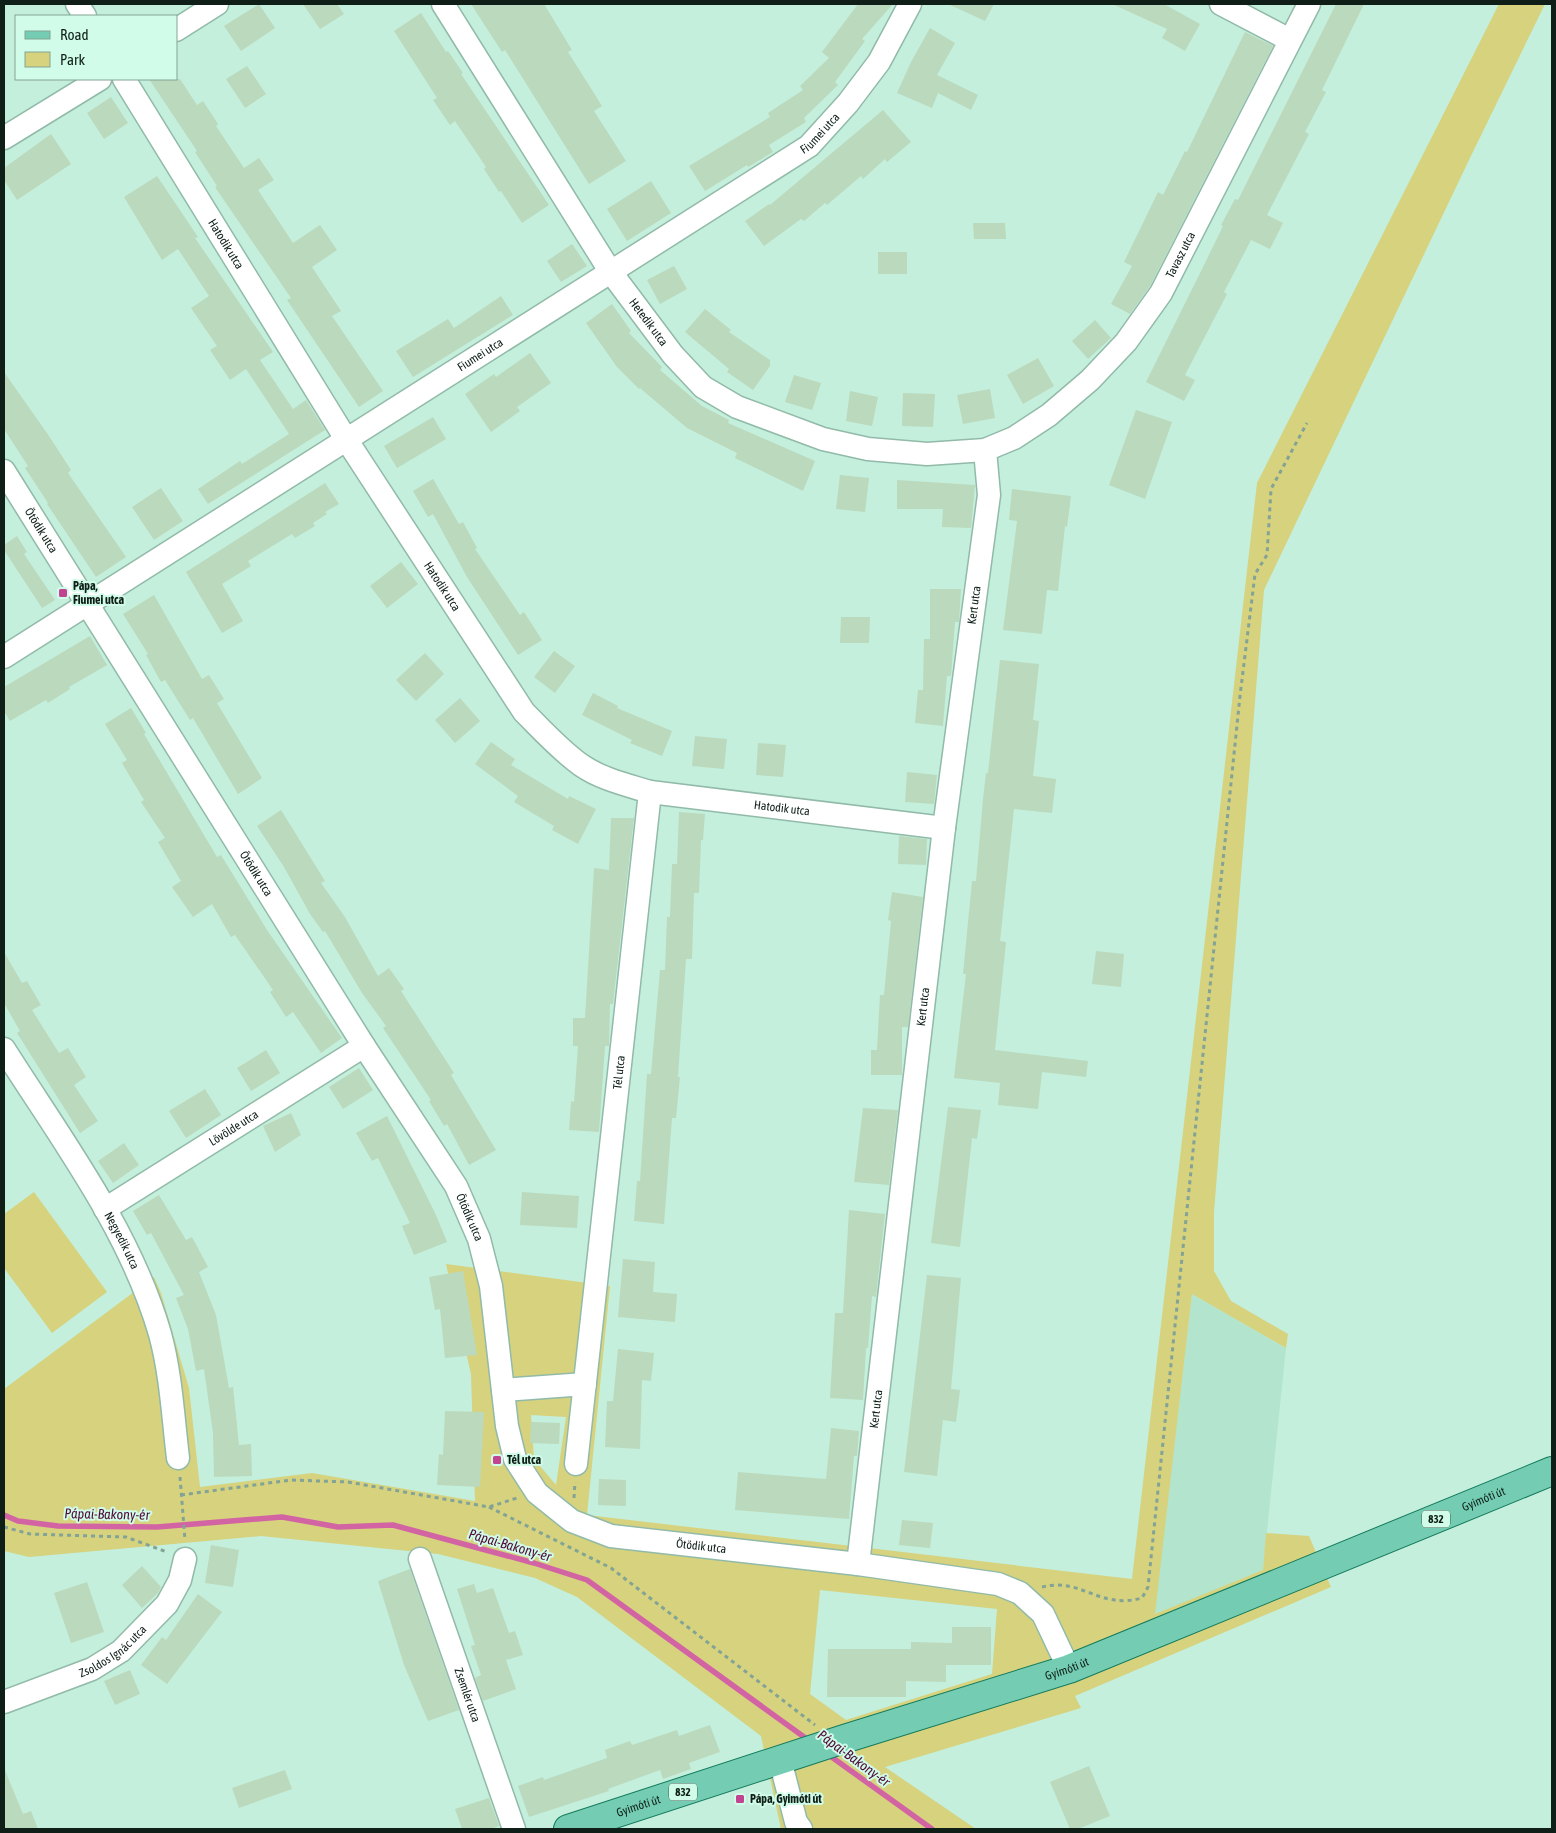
<svg xmlns="http://www.w3.org/2000/svg" width="1556" height="1833" font-family="'Asap Condensed',sans-serif">
  <style>
    .built { fill: #b3e5ce }
    .green { fill: #d6d27e; fill-rule: evenodd }
    .lines { fill: none; stroke-linecap: round; stroke-linejoin: round }
    .stream { stroke: #d364a4; stroke-width: 5.5 }
    .building { fill: #bbd9bc }
    .minor-casing { stroke: #91baa8; stroke-width: 25 }
    .major-casing { stroke: #147a5c; stroke-width: 30 }
    .path { stroke: #82a395; stroke-width: 3; stroke-dasharray: 4 4; stroke-linecap: butt }
    .minor { stroke: #fff; stroke-width: 22 }
    .major { stroke: #74cdb3; stroke-width: 28 }
    .poi-dot { fill: #c24491; stroke: #d1fce9; stroke-width: 2 }
    .labels { text-anchor: middle; dominant-baseline: central; stroke-width: 4; stroke-linejoin: round; paint-order: stroke }
    .shield { fill: #d1fce9; stroke: #496157; stroke-width: 1 }
    .shield-label { font-size: 11px; font-weight: bold; fill: #0f1f18 }
    .street-label { font-size: 12px; fill: #0f1f18; stroke: #d1fce9 }
    .poi-label { font-size: 12px; font-weight: bold; fill: #0f1f18; stroke: #d1fce9; text-anchor: start }
    .water-label { font-size: 14px; font-style: italic; fill: #4f0837; stroke: #d1fce9 }
  </style>
  <rect width="100%" height="100%" fill="#c4efdc"/>
  <path class="built" d="M1192 1294 1286 1348 1263 1570 1154 1615Z"/>
  <path class="green" d="M1499 4H1545L1469 160 1264 590 1214 1212V1271L1231 1301 1288 1334 1286 1348 1192 1294 1155 1614 1263 1570 1266 1533 1309 1536 1331 1587 1075 1696 1081 1708 885 1767 976 1829H781L761 1736 577 1597 535 1578 438 1554 261 1536 29 1557 4 1551V1389L154 1277 161 1293 189 1388 200 1487 312 1473 475 1501 471 1374 446 1264 610 1286 587 1515 1132 1579 1257 483ZM531 1415 566 1417 556 1485 534 1459ZM820 1590 997 1609 992 1674 846 1720 810 1694Z
    M34 1192 107 1292 52 1333 4 1268V1214Z"/>
  <g class="lines">
    <path class="stream" d="M4 1515 18 1521 58 1526 157 1527 282 1517 338 1527 393 1525 534 1563 587 1580 811 1742
      M826 1753 932 1829"/>
  </g>
  <path class="building" d="M259 4 275 28 241 51 224 26Z
    M303 4H337L344 14 320 29Z
    M471 4H544L572 50 568 52 602 106 594 111 626 161 589 184 505 50 502 52Z
    M858 4H893L862 39 865 41 835 82 838 85 804 118 806 122 769 145 773 152 748 167 747 165 705 191 689 166 770 117 768 113 803 90 800 86 829 58 822 52Z
    M948 4H994L985 21Z
    M1112 4H1164L1200 24 1185 51 1162 38 1167 29Z
    M1336 4H1364L1322 90 1326 92 1305 132 1309 134 1267 215 1283 223 1270 249 1251 240 1224 292 1227 294 1185 375 1195 380 1184 401 1146 382 1205 263 1223 226 1221 225 1235 199 1238 200Z
    M421 13 446 52 448 51 463 73 461 74 549 205 522 223 501 191 499 192 484 169 486 167 455 121 450 125 433 100 437 98 394 31Z
    M930 28 955 43 937 75 978 95 971 110 938 93 932 108 897 93 911 62Z
    M1245 32 1273 46 1150 286 1130 314 1111 304 1132 266 1124 262 1158 192 1163 195 1185 151 1187 152Z
    M247 66 266 94 245 108 226 79Z
    M149 79H180L197 105 203 101 218 124 216 126 244 168 259 158 274 180 258 190 293 243 320 225 337 250 312 267 341 311 332 316 383 391 359 407 287 300 291 298 215 187 217 186 195 152 197 151Z
    M111 97 128 123 104 139 87 113Z
    M883 110 911 142 887 162 885 159 863 179 861 176 827 205 825 203 804 221 801 219 764 246 745 221 769 204 770 205Z
    M51 134 71 164 17 200 4 180V168Z
    M157 176 198 237 195 238 273 352 260 360 293 409 306 400 325 430 208 504 198 489 240 461 242 464 289 434 246 369 230 380 210 350 217 346 191 308 209 296 178 249 162 260 124 197Z
    M651 181 671 213 627 241 607 209Z
    M973 223H1005L1006 239H974Z
    M572 244 587 266 561 282 547 261Z
    M878 252H907V274H878Z
    M674 266 687 289 660 304 647 280Z
    M501 296 513 315 413 377 396 351 448 319 454 328Z
    M612 304 631 331 629 333 662 367 660 370 702 406 729 420 728 423 815 461 803 491 735 458 737 453 687 428 640 388 639 389 617 367 586 323Z
    M705 309 731 330 729 332 770 360V366L753 390 727 372 729 369 685 332Z
    M1095 320 1111 338 1088 359 1072 341Z
    M530 353 551 383 517 407 520 411 491 432 465 394 494 374 496 377Z
    M1038 358 1054 386 1023 404 1007 375Z
    M4 372 49 436 71 470 68 473 126 557 96 577 47 504 48 503 25 468 28 466 4 429Z
    M794 375 821 383 812 410 785 402Z
    M990 389 995 418 963 424 957 395Z
    M850 391 878 397 872 426 846 421Z
    M903 393 935 394 933 427 902 426Z
    M1136 410 1172 422 1145 499 1109 485Z
    M433 417 446 439 397 468 384 446Z
    M840 475 869 478 865 512 836 509Z
    M433 479 459 524 463 522 477 548 475 549 520 615 524 612 542 640 518 655 467 577 433 514 428 517 413 491Z
    M897 480 975 485 971 528 942 527 943 509H897Z
    M325 483 339 504 325 512 327 514 313 523 315 526 295 538 292 534 248 561 251 566 222 584 243 621 222 633 186 572Z
    M161 488 183 521 154 540 132 507Z
    M1012 489 1071 496 1067 527 1065 526 1058 591 1047 590 1042 634 1003 630 1017 521 1009 520Z
    M17 536 27 552 24 554 55 600 42 608 4 550V545Z
    M401 562 418 584 387 608 370 586Z
    M930 589H961L959 622H955L951 676H947L943 726 915 723 918 690H923L924 639H930Z
    M154 595 202 679 209 675 224 699 217 703 262 778 238 794 193 718 190 720 165 680 161 682 146 655 148 654 123 614Z
    M841 617H870L869 643H840Z
    M90 636 107 665 69 687 70 689 48 703 46 700 10 721 4 711V687Z
    M554 651 575 666 555 693 534 677Z
    M425 653 444 674 416 701 396 680Z
    M1000 660 1039 664 1033 720 1039 721 1033 776 1056 779 1052 813 1014 809 1000 941 1006 942 995 1050 1088 1061 1086 1077 1042 1072 1038 1109 998 1105 1000 1083 954 1078 966 974H963L972 881H976L983 799 986 773H988Z
    M593 693 618 706 617 708 672 731 662 756 630 743 632 740 582 715Z
    M460 698 480 721 455 743 435 720Z
    M131 708 146 733 144 734 217 857 221 855 267 930 342 1038 321 1053 293 1012 286 1017 270 992 273 990 235 935 231 937 212 904 193 917 172 887 181 881 158 842 165 838 141 802 144 800 122 763 127 760 105 724Z
    M695 736 727 739 724 769 692 766Z
    M491 742 515 759 511 765 568 799 569 796 596 809 578 844 552 830 554 826 514 802 518 796 475 764Z
    M758 743 786 745 783 777 756 775Z
    M907 772 937 775 934 804 905 802Z
    M281 810 325 881 321 883 345 917 378 976 389 968 404 989 401 991 454 1073 451 1075 496 1150 469 1165 447 1124 444 1126 429 1101 431 1100 383 1028 386 1026 362 993 325 931 323 932 310 914 284 867 257 826Z
    M679 812 705 814 703 840H701L699 893H694L692 959H686L678 1077H680L676 1118H672L664 1224 634 1221 637 1181H640L647 1074H651L660 970H665L667 917H670L672 864H677Z
    M611 818H634L613 1004H610L609 1046H605L599 1132 569 1130 571 1101 574 1102 578 1046H573V1018H585L594 868 609 870Z
    M899 836 927 839 926 865 898 864Z
    M892 892 923 897 908 1027H902V1075H871V1050H877L880 995H884L891 921 888 920Z
    M1096 951 1124 954 1121 987 1092 984Z
    M4 952 22 983 27 981 41 1005 32 1010 59 1053 68 1048 86 1077 74 1085 98 1121 80 1133 17 1033 20 1031 4 1003Z
    M266 1050 280 1073 251 1091 237 1068Z
    M359 1068 373 1090 343 1109 329 1087Z
    M205 1089 221 1115 186 1138 169 1111Z
    M948 1107 981 1110 977 1139 972 1138 960 1247 931 1243Z
    M863 1108 898 1110 889 1185 854 1182Z
    M291 1113 301 1135 275 1152 263 1126Z
    M387 1116 436 1215 447 1242 414 1255 402 1226 410 1223 378 1158 372 1161 356 1133Z
    M124 1143 139 1165 113 1183 98 1161Z
    M522 1192 579 1196 577 1228 520 1225Z
    M159 1195 186 1240 192 1237 208 1267 199 1272 216 1315 229 1388 233 1387 239 1445 251 1444 252 1476 214 1477 213 1433 204 1369 196 1371 188 1329 176 1298 184 1295 151 1233 147 1235 133 1211Z
    M849 1210 885 1214 876 1297 872 1296 868 1348H866L863 1400 830 1398 835 1313H843Z
    M623 1259 655 1262 653 1292 677 1294 675 1322 618 1317Z
    M463 1271 477 1355 445 1358 440 1309 435 1310 429 1277Z
    M927 1275 961 1278 951 1389 960 1390 956 1422 943 1420 937 1476 904 1472Z
    M618 1349 654 1353 651 1381 642 1380 640 1449 605 1447 607 1401H613Z
    M445 1411 484 1412 480 1487 437 1485 439 1454 443 1455Z
    M531 1422 560 1423 559 1444 530 1443Z
    M831 1428 859 1431 857 1456H854L849 1519 735 1510 738 1472 826 1479Z
    M599 1479 626 1480V1506L598 1505Z
    M902 1520 933 1523 930 1548 899 1545Z
    M211 1545 239 1550 233 1587 205 1583Z
    M142 1566 161 1587 158 1593 142 1608 122 1585Z
    M410 1569 459 1710 428 1721 404 1665 378 1581Z
    M87 1582 104 1632 71 1643 54 1593Z
    M474 1584 477 1593 493 1588 509 1633 515 1631 523 1655 506 1660 516 1689 483 1701 475 1678 481 1675 471 1646 475 1645 457 1589Z
    M198 1594 222 1612 167 1684 141 1665 162 1637 166 1640Z
    M952 1627H991V1665H946V1682L906 1681V1697H827L828 1649H911V1642L952 1643Z
    M130 1670 140 1694 115 1705 104 1681Z
    M710 1725 720 1752 689 1763 691 1769 663 1779 660 1770 608 1789 609 1791 529 1817 518 1786 543 1777 544 1780 607 1758 605 1750 630 1741 632 1745 677 1730 679 1736Z
    M1089 1766 1110 1816 1078 1829H1070L1050 1782Z
    M4 1768 23 1814 31 1811 38 1829H4Z
    M285 1770 292 1789 239 1808 232 1788Z
    M489 1798 499 1826 491 1829H462L455 1809Z"/>
  <g class="lines">
    <g class="minor-casing">
      <g id="minor">
        <path d="M77 4 85 16"/>
        <path id="s1" d="M443 4 610 271 673 355 703 387 737 407 823 439 868 449 927 454 985 450 1014 438 1049 415 1090 380 1126 342 1161 293 1309 4"/>
        <path d="M1221 4 1290 40"/>
        <path d="M176 30 217 4"/>
        <path id="s2" d="M124 79 346 439 524 712C542 730 560 750 581 765 601 779 627 785 650 792L944 828"/>
        <path d="M4 138 100 79"/>
        <path id="s3" d="M4 471 364 1046 456 1186 479 1239 491 1286 507 1426 515 1459 537 1493 572 1521 611 1536 858 1564 998 1584 1020 1593 1043 1614 1069 1669"/>
        <path id="s4" d="M4 657 809 146 848 103 879 62 910 4"/>
        <path id="s5" d="M4 1049C61 1139 130 1230 160 1334 171 1374 173 1417 178 1458"/>
        <path id="s6" d="M105 1209 364 1046"/>
        <path d="M503 1390 585 1384"/>
        <path id="s7" d="M576 1464 650 792"/>
        <path id="s8" d="M420 1559 514 1829"/>
        <path id="s9" d="M858 1564 944 828 989 495 985 450"/>
        <path id="s10" d="M4 1702 92 1669 121 1651 167 1604 180 1580 185 1559"/>
        <path d="M780 1760 796 1822 801 1829"/>
      </g>
    </g>
    <g class="major-casing">
      <g id="major">
        <path id="s11" d="M568 1829 844 1739 1069 1669 1552 1471"/>
      </g>
    </g>
    <path class="path" d="M180 1477 185 1540
      M181 1495 291 1480 348 1482 489 1507 517 1498
      M574 1498 575 1482
      M489 1507 611 1568 815 1725
      M4 1527 30 1534 126 1537 167 1552
      M1042 1587C1082 1577 1099 1610 1142 1598L1148 1587 1240 696 1255 574 1267 555 1271 489 1307 423"/>
    <use href="#minor" class="minor"/>
    <use href="#major" class="major"/>
  </g>
  <g class="poi-dot">
    <rect x="58" y="588" width="10" height="10" rx="2.5"/>
    <rect x="492" y="1455" width="10" height="10" rx="2.5"/>
    <rect x="735" y="1794" width="10" height="10" rx="2.5"/>
  </g>
  <g class="labels">
    <g class="shield">
      <rect x="1422" y="1510.5" width="28" height="17" rx="4"/>
      <rect x="669" y="1783.5" width="28" height="17" rx="4"/>
    </g>
    <g class="shield-label">
      <text x="1436" y="1519">832</text>
      <text x="683" y="1792">832</text>
    </g>
    <g class="street-label">
      <text stroke="none"><textPath href="#s4" startOffset="970">Fiumei utca</textPath></text>
      <text stroke="none"><textPath href="#s2" startOffset="194">Hatodik utca</textPath></text>
      <text stroke="none"><textPath href="#s1" startOffset="1041">Tavasz utca</textPath></text>
      <text stroke="none"><textPath href="#s1" startOffset="379">Hetedik utca</textPath></text>
      <text stroke="none"><textPath href="#s4" startOffset="564">Fiumei utca</textPath></text>
      <text stroke="none"><textPath href="#s3" startOffset="70">Ötödik utca</textPath></text>
      <text stroke="none"><textPath href="#s2" startOffset="599">Hatodik utca</textPath></text>
      <text stroke="none"><textPath href="#s9" startOffset="966">Kert utca</textPath></text>
      <text stroke="none"><textPath href="#s2" startOffset="1034">Hatodik utca</textPath></text>
      <text stroke="none"><textPath href="#s3" startOffset="475">Ötödik utca</textPath></text>
      <text stroke="none"><textPath href="#s9" startOffset="561">Kert utca</textPath></text>
      <text stroke="none"><textPath href="#s7" startOffset="394">Tél utca</textPath></text>
      <text stroke="none"><textPath href="#s6" startOffset="152">Lövölde utca</textPath></text>
      <text stroke="none"><textPath href="#s3" startOffset="880">Ötödik utca</textPath></text>
      <text stroke="none"><textPath href="#s5" startOffset="225">Negyedik utca</textPath></text>
      <text stroke="none"><textPath href="#s9" startOffset="156">Kert utca</textPath></text>
      <text stroke="none"><textPath href="#s11" startOffset="974">Gyimóti út</textPath></text>
      <text stroke="none"><textPath href="#s3" startOffset="1345">Ötödik utca</textPath></text>
      <text stroke="none"><textPath href="#s10" startOffset="121">Zsoldos Ignác utca</textPath></text>
      <text stroke="none"><textPath href="#s11" startOffset="524">Gyimóti út</textPath></text>
      <text stroke="none"><textPath href="#s8" startOffset="144">Zsemlér utca</textPath></text>
      <text stroke="none"><textPath href="#s11" startOffset="74">Gyimóti út</textPath></text>
    </g>
    <g class="poi-label">
      <text x="73" y="586">Pápa,<tspan x="73" dy="14">Fiumei utca</tspan></text>
      <text x="507" y="1460">Tél utca</text>
      <text x="750" y="1799">Pápa, Gyimóti út</text>
    </g>
    <g class="water-label">
      <text transform="translate(107 1514) rotate(1)">Pápai-Bakony-ér</text>
      <text transform="translate(510 1545) rotate(16)">Pápai-Bakony-ér</text>
      <text transform="translate(854 1758) rotate(36)">Pápai-Bakony-ér</text>
    </g>
  </g>
  <rect width="1556" height="1833" fill="none" stroke="#0f1f18" stroke-width="10"/>
  <rect x="15" y="15" width="162" height="65" fill="#d1fce9" stroke="#83a495"/>
  <rect x="25" y="31" width="25" height="8" fill="#74cdb3" stroke="#83a495"/>
  <text x="60" y="40" font-size="15" fill="#0f1f18">Road</text>
  <rect x="25" y="52" width="25" height="15" fill="#d6d27e" stroke="#83a495"/>
  <text x="60" y="65" font-size="15" fill="#0f1f18">Park</text>
</svg>
